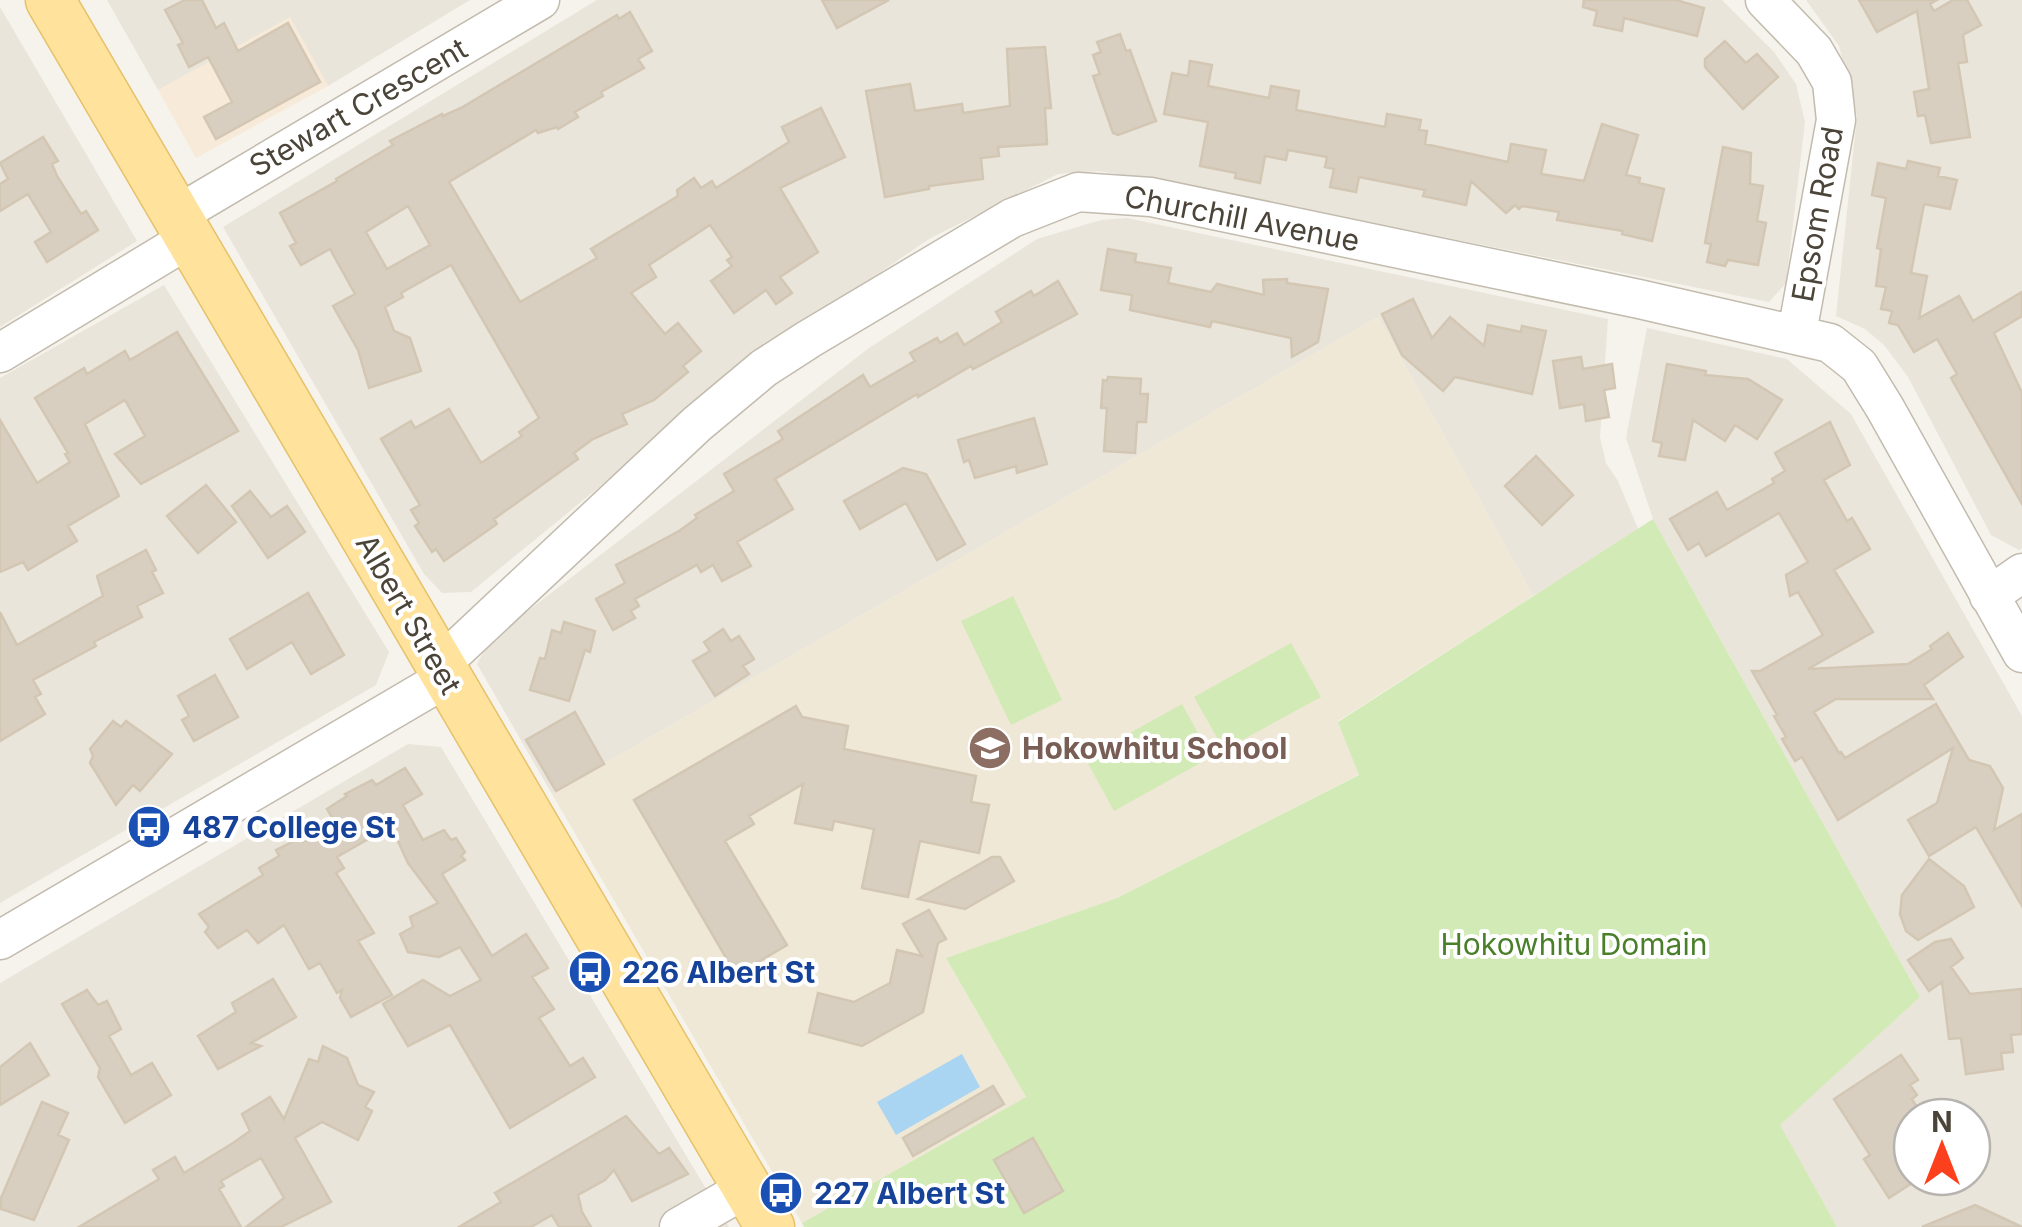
<svg xmlns="http://www.w3.org/2000/svg" width="2022" height="1227" font-family="Inter,sans-serif">
  <style>
    .residential { fill: #eae5da; fill-rule: evenodd }
    .commercial { fill: #f7ead8 }
    .education { fill: #efe8d6 }
    .green { fill: #d2eab5 }
    .water { fill: #a9d4f2 }
    .building { fill: #d8cfc1; stroke: #d3c7b4; stroke-width: 2.5; fill-rule: evenodd }
    .lines { fill: none; stroke-linecap: round; stroke-linejoin: round }
    .minor-casing { stroke: #c2bbae; stroke-width: 41 }
    .major-casing { stroke: #e6c16a; stroke-width: 51 }
    .minor { stroke: #fff; stroke-width: 38 }
    .major { stroke: #ffe39c; stroke-width: 48 }
    .labels { text-anchor: middle; dominant-baseline: central; stroke-width: 8; stroke-linejoin: round; paint-order: stroke }
    .street-label { font-size: 30px; fill: #4b4439; stroke: #fff }
    .education-label { font-size: 30px; font-weight: bold; fill: #785e54; stroke: #fff; text-anchor: start }
    .transit-label { font-size: 30px; font-weight: bold; fill: #164399; stroke: #fff; text-anchor: start }
    .park-label { font-size: 30px; fill: #4a7f2a; stroke: #fff }
  </style>
  <rect width="100%" height="100%" fill="#f6f3ec"/>
  <path class="residential" d="M107 0H470L328 86 290 18 158 90Z
    M597 0H1722L1774 52 1796 84 1805 122 1786 283 1769 302 1163 181 1098 171 1058 174 929 239 769 348 471 592 442 593 424 574 223 227Z
    M1806 0H2022V548L2019 550 1991 535 1908 377 1884 345 1865 329 1836 316 1857 116 1839 46Z
    M0 7 137 241 0 327Z
    M1127 218 1608 319 1600 437 1606 463 1618 481 1639 531 1533 596 1378 317 552 794 477 664 490 640 869 348 1037 239 1101 220Z
    M164 285 389 652 376 685 0 903V378Z
    M1647 328 1787 359 1851 414 2022 716V1227H1837L1779 1125 1920 997 1653 519 1626 438ZM1912 1117H1972V1177H1912Z
    M408 744 441 747 729 1227H0V983Z"/>
  <path class="commercial" d="M290 17 328 86 196 158 158 90Z"/>
  <path class="education" d="M1378 317 1533 596 1338 721 1360 774 1117 898 946 958 1026 1097 802 1223 552 794Z"/>
  <path class="green" d="M1653 519 1920 997 1780 1125 1837 1227H804L802 1223 1026 1097 946 958 1117 898 1359 775 1338 722Z
    M1013 596 1062 700 1011 725 961 621Z
    M1291 643 1321 697 1224 750 1194 697Z
    M1182 704 1211 757 1114 811 1085 758Z"/>
  <path class="water" d="M962 1054 980 1087 896 1135 877 1102Z"/>
  <path class="building" d="M185 0H202L216 28 224 23 238 51 288 23 320 82 216 139 204 117 232 102 208 57 189 67 178 45 183 43 165 10Z
    M822 0H889L837 28Z
    M1584 0H1676L1704 8 1697 36 1624 18 1622 31 1594 25 1597 11 1583 7Z
    M1859 0H1937L1930 4 1934 11 1953 0H1967L1981 25 1963 35 1967 62 1958 63 1970 137 1931 143 1925 115 1918 116 1914 92 1929 89 1917 11 1877 32Z
    M630 12 652 51 638 59 644 68 601 92 603 96 575 112 578 117 558 129 557 127 538 133 536 130 449 182 520 302 597 258 591 249 678 196 677 190 694 178 701 188 712 181 716 188 789 142 782 127 821 108 845 157 780 188 818 252 780 277 792 293 776 304 766 290 734 313 711 281 732 266 727 260 732 257 710 225 649 265 656 277 631 293 665 334 678 323 701 351 683 366 688 372 654 400 622 414 627 424 593 439 574 453 578 459 494 519 497 524 444 561 436 549 432 552 415 526 419 523 411 510 420 505 381 439 411 421 415 428 449 409 481 463 522 436 519 432 539 418 451 265 401 293 403 297 385 307 394 331 410 338 421 371 369 388 358 350 333 306 355 294 330 249 301 265 290 246 296 243 280 213 337 181 336 179 393 145 390 141 442 114 443 116 461 108 617 15 619 19ZM408 206 430 245 387 269 366 232Z
    M1120 34 1126 51 1130 50 1156 121 1118 135 1113 133 1093 76 1100 74 1093 55 1101 52 1097 42Z
    M1725 41 1746 63 1757 54 1778 77 1743 109 1705 67V59Z
    M1045 47 1051 108H1045L1047 144 998 147 999 156 981 158 983 179 929 186V189L885 197 866 91 910 84 915 111 962 104 963 113 1010 106 1007 49Z
    M1190 61 1212 65 1208 86 1269 98 1271 86 1299 91 1296 110 1385 127 1387 114 1421 120 1419 130 1427 131 1425 144 1508 162 1511 144 1546 150 1541 174 1584 181 1602 124 1638 135 1626 175 1640 178 1639 183 1664 189 1652 241 1622 234 1623 231 1557 220 1559 212 1522 206 1519 209 1515 205 1506 213 1471 181 1466 205 1423 196 1425 190 1359 177 1356 192 1330 187 1334 169 1325 167 1327 157 1288 150 1286 160 1265 156 1260 183 1235 178 1236 173 1200 166 1208 122 1164 114 1172 73 1188 76Z
    M43 137 58 161 52 164 57 176 81 214 86 211 98 230 47 262 35 242 51 232 28 194 0 211V184L8 179 0 163Z
    M1723 147 1751 153 1750 184 1763 186 1757 221 1766 223 1758 265 1728 260 1725 266 1707 262 1711 244 1705 243Z
    M1908 161 1940 168 1938 176 1957 180 1950 209 1924 204 1911 273 1927 276 1919 318 1959 296 1973 321 2022 292V316L1994 333 2022 393V504L1951 378 1957 374 1937 339 1914 352 1898 325 1889 323 1892 311 1881 309 1886 287 1876 286 1881 249 1877 248 1886 198 1872 195 1878 163 1906 169Z
    M1108 249 1136 254 1135 262 1171 268 1168 283 1211 292 1217 284 1264 295 1263 280 1287 279V283L1328 289 1318 342 1292 357 1291 338 1212 321 1210 327 1130 310 1132 295 1101 290Z
    M1058 281 1077 314 973 369 971 366 918 397 917 394 775 479 793 509 737 542 751 566 722 581 713 565 701 572 697 565 635 599 639 606 631 611 635 618 613 630 596 599 625 583 616 565 679 531 697 518 695 515 734 491 724 474 783 439 778 431 863 375 870 387 915 361 910 353 937 338 940 343 957 333 964 345 1002 322 996 312 1031 291 1034 296Z
    M1413 299 1432 338 1450 317 1484 346 1488 325 1521 332 1522 326 1546 331 1532 394 1455 377 1443 391 1402 355 1382 314Z
    M177 332 238 431 141 484 115 454 145 436 125 400 85 424 119 496 68 526 77 541 28 570 23 562 0 572V420L37 483 70 462 65 454 68 453 35 398 84 368 87 374 125 351 130 360Z
    M1581 357 1583 369 1612 364 1615 388 1604 390 1609 417 1586 421 1584 404 1560 408 1553 361Z
    M1667 364 1706 371 1705 375 1748 379 1782 400 1757 439 1735 425 1725 441 1693 420 1685 460 1659 456 1662 443 1653 441Z
    M1108 377 1141 379 1140 394H1148L1146 422H1137L1135 453 1104 451 1107 408H1101L1103 380 1107 381Z
    M1034 418 1047 464 1017 473 1016 466 975 478 969 460 964 462 958 440Z
    M1830 422 1850 465 1824 480 1847 521 1852 518 1870 549 1834 570 1873 632 1808 669 1908 664 1932 649 1930 646 1948 633 1963 657 1924 685 1933 699H1836L1814 712 1839 753 1841 752 1845 758 1936 704 1969 760 1990 766 2003 788 1994 830 2022 814V906L1976 827 1929 856 1908 820 1937 803 1953 748 1838 820 1802 757 1795 761 1782 739 1786 737 1774 716 1777 715 1752 671H1760L1823 635 1798 592 1790 596 1786 575 1808 562 1779 513 1706 556 1699 543 1688 550 1670 519 1717 492 1727 510 1774 483 1772 479 1785 471 1775 453Z
    M1536 456 1573 495 1542 525 1505 486Z
    M903 468 926 474 965 544 937 560 906 503 860 529 844 501Z
    M206 485 236 522 198 553 167 516Z
    M250 491 271 517 287 506 305 532 268 558 232 506Z
    M146 550 156 570 152 572 163 593 137 606 142 617 94 642 96 646 33 680 41 694 35 697 45 714 0 741V612L17 645 103 596 97 576Z
    M308 593 344 655 311 674 292 642 247 669 230 639Z
    M564 622 595 631 590 652 585 650 569 701 530 690 540 658 545 659 552 630 561 633Z
    M723 629 731 641 739 636 754 659 743 666 749 674 715 696 693 661 710 651 704 642Z
    M215 675 238 717 194 741 182 720 189 716 178 696Z
    M796 706 802 717 848 726 844 749 976 776 971 802 989 805 979 853 920 841 908 897 862 888 874 829 834 821 832 830 795 823 803 784 749 816 754 824 725 841 787 945 736 975 634 800Z
    M575 712 604 764 556 791 526 740Z
    M113 721 121 727 126 721 172 754 140 791 133 785 116 805 90 763 93 756 90 749Z
    M405 768 422 794 403 805 423 840 444 830 451 840 456 838 465 852 461 856 465 860 442 874 492 956 526 934 548 968 532 977 554 1009 539 1018 570 1066 583 1058 595 1077 510 1128 450 1025 408 1046 383 1004 423 980 450 996 481 980 460 947 439 957 408 952 400 934 413 927 410 917 438 903 408 863 391 826 337 857 344 868 336 873 374 933 358 941 392 995 351 1017 340 998 342 990 337 993 320 963 309 969 284 925 258 943 247 930 218 948 205 932 209 927 199 914 263 875 259 868 279 856 276 850 300 838 303 842 336 824 327 809 347 796 345 794 372 780 376 785Z
    M992 857H1000L1014 881 965 909 918 899Z
    M1929 859 1964 886 1974 907 1918 940 1906 931 1900 914 1902 895Z
    M929 910 946 939 938 943 923 1012 862 1046 809 1032 818 993 854 1002 890 983 897 950 922 956 903 924Z
    M1951 939 1963 958 1951 967 1970 994 2022 989V1034L2011 1035 2013 1052 2001 1053 2003 1069 1966 1074 1961 1038 1949 1039 1942 982 1929 991 1908 960 1935 942Z
    M273 979 296 1017 251 1043 261 1046 218 1069 198 1036 236 1012 232 1003Z
    M87 990 98 1005 107 1001 121 1029 109 1036 131 1075 152 1063 171 1095 125 1123 98 1077 100 1068 62 1004Z
    M30 1043 49 1075 0 1105V1067Z
    M323 1046 347 1058 358 1085 374 1092 365 1107 372 1111 358 1140 322 1122 295 1138 331 1202 281 1227H246L284 1198 261 1158 221 1181 224 1186 219 1189 241 1227H79L159 1179 153 1170 175 1157 184 1173 233 1143 250 1131 242 1114 270 1097 284 1119 309 1059 318 1062Z
    M1901 1055 1918 1080 1910 1085 1917 1095 1912 1099 1918 1109 1912 1114V1183L1889 1198 1864 1159 1870 1155 1834 1099Z
    M993 1086 1004 1104 913 1156 903 1138Z
    M42 1102 68 1113 58 1135 69 1140 34 1220 1 1209V1198Z
    M626 1116 659 1154 669 1148 688 1174 632 1201 614 1170 605 1180 578 1195 582 1212 591 1227H559L552 1215 531 1227H459L501 1202 495 1193Z
    M1033 1138 1063 1191 1024 1213 994 1160Z
    M1975 1205 2022 1227H1922Z"/>
  <g class="lines">
    <g class="minor-casing">
      <path id="minor" d="M1765 0 1814 51 1832 82 1836 120 1797 333
        M177 215 540 0
        M0 353 190 238
        M1989 596 2022 573
        M439 666 697 424 764 368 809 339 1012 218 1078 192 1151 197 1639 299 1830 343 1859 366 1885 408 2022 653
        M0 940 446 678
        M679 1227 747 1188"/>
    </g>
    <g class="major-casing">
      <path id="major" d="M50 0 770 1227"/>
    </g>
    <use href="#minor" class="minor"/>
    <use href="#major" class="major"/>
  </g>
  <defs>
    <g id="school-disc" transform="scale(2.25)"><circle r="9.5" fill="#8d6e63" stroke="#fff"/><path d="M0-5L7-2L0 1L-7-2ZM-4 1L0 2.5L4 1V4Q0 6-4 4Z" fill="#fff"/></g>
    <g id="bus-disc" transform="scale(2.25)"><circle r="9.5" fill="#1a4fb4" stroke="#fff"/><path d="M-5-6H5V4H4V6H2V4H-2V6H-4V4H-5ZM-3.5-4V0h7V-4ZM-3.5 1.2v1.5H-2V1.2ZM2 1.2v1.5H3.5V1.2Z" fill="#fff"/></g>
  </defs>
  <g fill-rule="evenodd">
    <use href="#school-disc" x="990" y="748"/>
    <use href="#bus-disc" x="149" y="827"/>
    <use href="#bus-disc" x="590" y="972"/>
    <use href="#bus-disc" x="781" y="1193"/>
  </g>
  <g class="labels">
    <g class="street-label">
      <text transform="translate(358 107) rotate(-30)">Stewart Crescent</text>
      <text transform="translate(1817 214) rotate(-80)">Epsom Road</text>
      <text transform="translate(1242 218) rotate(11)">Churchill Avenue</text>
      <text transform="translate(409 614) rotate(60)">Albert Street</text>
    </g>
    <g class="education-label">
      <text x="1022" y="748">Hokowhitu School</text>
    </g>
    <g class="transit-label">
      <text x="182" y="827">487 College St</text>
      <text x="622" y="972">226 Albert St</text>
      <text x="814" y="1193">227 Albert St</text>
    </g>
    <g class="park-label">
      <text x="1574" y="944">Hokowhitu Domain</text>
    </g>
  </g>
  <g transform="translate(1942 1147)"><circle r="48" fill="#ffffff" stroke="#b7b4b0" stroke-width="2.5"/>
  <path d="M0-8L18 38L0 25L-18 38Z" fill="#fc3f1d"/>
  <text y="-15" font-size="28" font-weight="bold" text-anchor="middle" fill="#4b4439">N</text>
  </g>
</svg>
